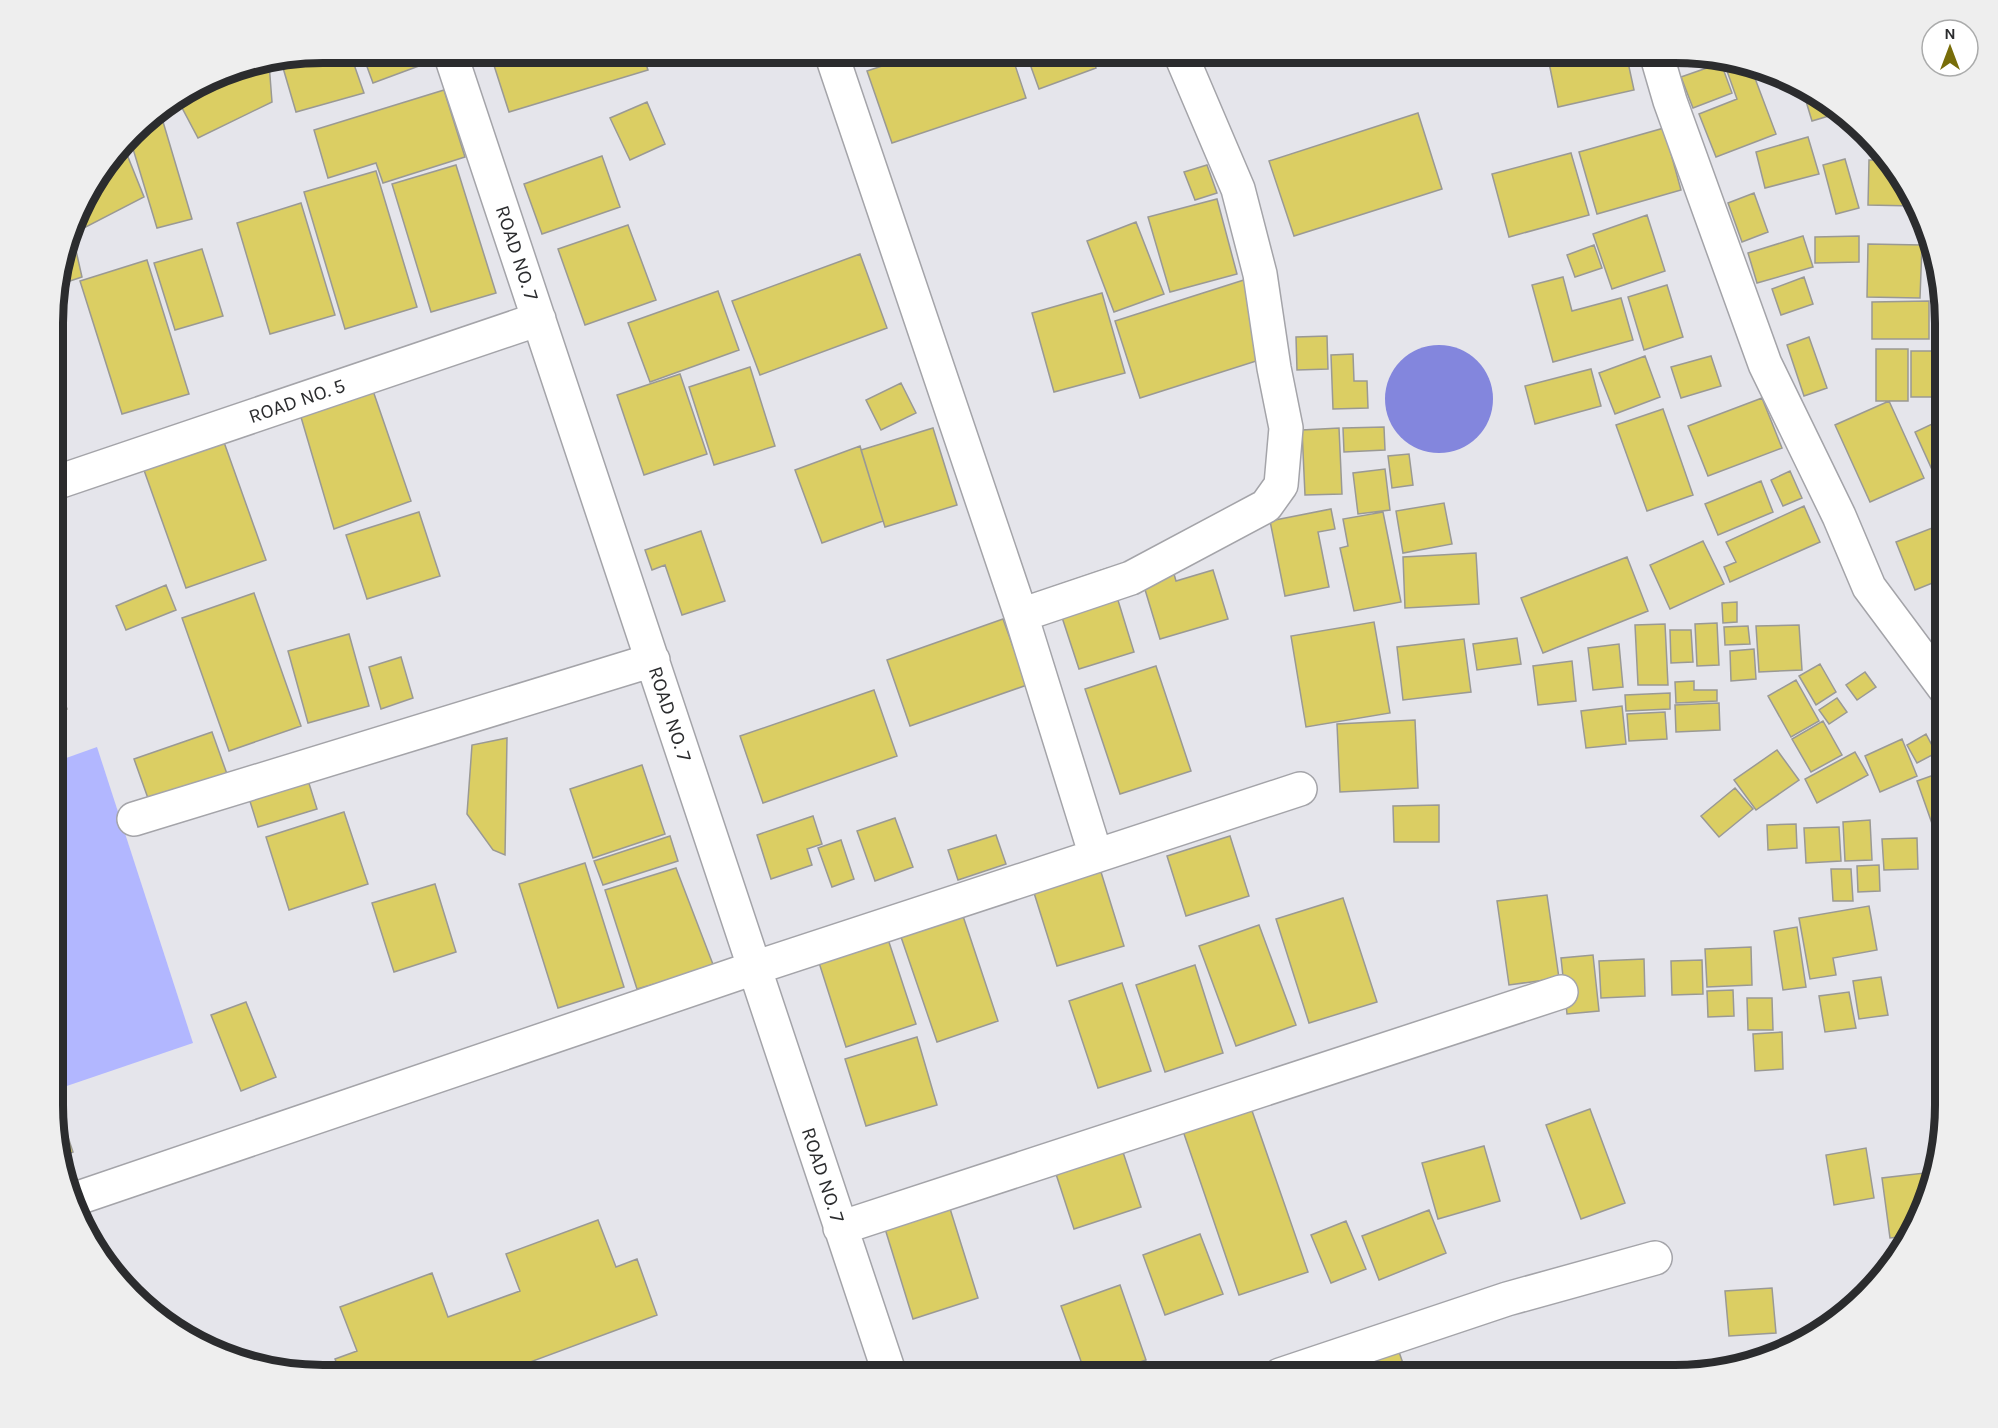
<svg xmlns="http://www.w3.org/2000/svg" width="1998" height="1428" font-family="Karla,sans-serif">
  <style>
    .green { fill: #b2b7ff }
    .water { fill: #8386dd }
    .building { fill: #dbce63; stroke: #9a9994; stroke-width: 1.5 }
    .lines { fill: none; stroke-linecap: round; stroke-linejoin: round }
    .minor-casing { stroke: #a4a4a9; stroke-width: 36 }
    .minor { stroke: #fff; stroke-width: 33 }
    .labels { text-anchor: middle; dominant-baseline: central; stroke-width: 5; stroke-linejoin: round; paint-order: stroke }
    .street-label { font-size: 20px; fill: #2b2c2e; stroke: #fff }
    .rim { fill: none; stroke: #2b2c2e; stroke-width: 8 }
  </style>
  <rect width="100%" height="100%" fill="#e5e5eb"/>
  <path class="green" d="M97 747 193 1043 55 1090V762Z"/>
  <path class="water" d="M1385 399a54 54 0 1 1 108 0a54 54 0 1 1-108 0Z"/>
  <path class="building" d="M323 52 350 53 364 93 296 112 281 61Z
    M362 53H432L435 60 373 83Z
    M490 53H642L648 70 509 112Z
    M921 53H1011L1026 98 892 143 867 71Z
    M1026 53H1091L1096 68 1039 89Z
    M1248 53H1275L1251 61Z
    M1547 53H1626L1634 90 1558 107Z
    M269 63 272 102 198 138 180 104 211 89 207 81 220 73 226 82Z
    M1721 63 1732 93 1693 108 1681 77Z
    M1747 64 1750 65 1776 134 1716 157 1699 114 1737 99 1727 71Z
    M1802 88 1840 109 1842 112 1812 121Z
    M444 90 465 157 383 183 376 163 328 178 314 130Z
    M647 102 665 144 630 160 610 118Z
    M1418 113 1442 189 1294 236 1269 161Z
    M161 115 192 219 157 228 130 139 137 130Z
    M1664 128 1681 190 1597 214 1579 152Z
    M1808 137 1819 174 1765 188 1756 152Z
    M124 147 144 197 82 229 77 214 81 203Z
    M1571 153 1589 215 1509 237 1492 174Z
    M602 156 620 207 542 234 524 184Z
    M1845 159 1859 208 1836 214 1823 165Z
    M1869 160H1882L1913 198V206L1868 205Z
    M456 165 496 293 431 312 392 184Z
    M1207 165 1217 193 1195 200 1184 172Z
    M376 171 417 307 345 329 304 192Z
    M1754 193 1768 232 1742 242 1728 203Z
    M1217 199 1237 274 1170 292 1148 217Z
    M301 203 335 315 270 334 237 223Z
    M1647 215 1665 271 1612 289 1593 234Z
    M1136 222 1164 294 1114 312 1087 241Z
    M628 225 656 300 585 325 558 249Z
    M72 233 82 277 55 286Z
    M1803 236 1813 267 1757 283 1748 253Z
    M1859 236V262L1815 263V237Z
    M1868 244 1922 245 1920 298 1867 297Z
    M1594 245 1602 268 1575 277 1567 255Z
    M202 249 223 316 175 330 154 263Z
    M860 254 887 328 760 375 732 301Z
    M147 260 189 394 122 414 80 281Z
    M1563 277 1572 311 1621 298 1633 340 1553 362 1532 285Z
    M1804 277 1813 304 1781 315 1772 289Z
    M1247 279 1272 356 1140 398 1115 321Z
    M1667 285 1683 337 1644 350 1628 297Z
    M718 291 739 350 650 382 628 323Z
    M1102 293 1125 373 1054 392 1032 313Z
    M1929 301V339H1872V302Z
    M1327 336 1328 369 1297 370 1296 337Z
    M1809 337 1827 388 1804 396 1787 345Z
    M1876 349H1908V401H1876Z
    M1911 351H1945V397H1911Z
    M1353 354 1354 381H1367L1368 408 1333 409 1331 355Z
    M1645 356 1660 397 1615 414 1599 373Z
    M1711 356 1721 386 1681 398 1671 367Z
    M750 367 775 446 714 465 689 387Z
    M1591 369 1601 406 1535 424 1525 386Z
    M680 374 707 454 644 475 617 395Z
    M370 382 411 501 334 529 298 407Z
    M901 383 916 413 881 430 866 400Z
    M1762 398 1782 448 1708 476 1688 426Z
    M1889 401 1924 478 1870 502 1835 425Z
    M1663 409 1693 495 1647 511 1616 425Z
    M1945 418V470L1934 474 1915 432Z
    M1384 427 1385 450 1344 452 1343 428Z
    M933 428 957 505 885 527 861 450Z
    M1339 428 1342 494 1305 495 1302 430Z
    M220 431 266 560 186 588 140 459Z
    M860 446 883 521 822 543 795 470Z
    M1409 454 1413 485 1392 488 1388 456Z
    M1385 469 1390 510 1358 514 1353 473Z
    M1790 471 1802 498 1783 506 1771 480Z
    M1761 481 1773 512 1718 535 1705 504Z
    M1444 503 1452 544 1403 553 1396 511Z
    M1804 506 1820 542 1730 582 1724 567 1736 562 1726 542Z
    M1331 509 1335 529 1318 532 1329 587 1285 596 1270 521Z
    M419 512 440 576 367 599 346 535Z
    M1383 512 1401 602 1354 611 1340 548 1348 546 1343 519Z
    M1945 523V578L1915 590 1896 542Z
    M701 531 725 601 682 615 665 565 652 570 645 550Z
    M1703 541 1724 584 1670 609 1650 565Z
    M1476 553 1479 604 1405 608 1403 557Z
    M1627 557 1648 611 1543 653 1521 598Z
    M1108 568 1134 652 1079 669 1052 587Z
    M1213 570 1228 619 1160 639 1143 583 1174 574 1176 581Z
    M166 585 176 610 126 630 116 606Z
    M254 593 301 726 229 751 182 618Z
    M1737 602V622L1723 623 1722 603Z
    M1003 619 1027 685 910 726 887 660Z
    M1374 622 1390 713 1306 727 1291 636Z
    M1717 623 1719 665 1697 666 1695 624Z
    M1665 624 1668 685H1638L1635 625Z
    M1799 625 1802 670 1759 672 1756 626Z
    M1748 626 1750 644 1725 645 1724 627Z
    M1670 630H1691L1693 662 1671 663Z
    M349 634 369 706 308 723 288 651Z
    M1517 638 1521 664 1477 670 1473 644Z
    M1464 639 1471 692 1403 700 1397 647Z
    M1619 644 1623 687 1593 690 1588 648Z
    M1754 649 1756 679 1731 681 1730 651Z
    M401 657 413 698 381 709 369 667Z
    M1572 661 1576 701 1538 705 1533 666Z
    M1820 664 1836 692 1816 705 1799 676Z
    M1156 666 1191 771 1120 794 1085 689Z
    M1865 672 1876 687 1857 700 1846 685Z
    M55 674 67 709 55 713Z
    M1796 680 1819 721 1791 737 1768 696Z
    M1694 681V690H1717V701L1676 703 1675 682Z
    M874 690 897 756 763 803 740 736Z
    M1670 693V709L1626 711 1625 695Z
    M1837 698 1847 712 1829 724 1819 710Z
    M1719 703 1720 730 1676 732 1675 705Z
    M1622 706 1626 744 1586 748 1581 711Z
    M1665 712 1667 739 1629 741 1627 714Z
    M1415 720 1418 788 1340 792 1337 724Z
    M1823 721 1842 755 1811 772 1792 739Z
    M212 732 227 774 149 801 134 759Z
    M1926 734 1936 753 1917 763 1907 745Z
    M507 738 505 855 493 850 467 814 472 745Z
    M1902 739 1917 776 1880 792 1865 756Z
    M1777 750 1799 780 1756 810 1734 780Z
    M1855 752 1868 775 1817 803 1805 779Z
    M642 765 665 834 593 858 570 789Z
    M1945 771V828L1935 832 1917 781Z
    M307 777 317 809 258 827 248 795Z
    M1735 788 1753 809 1719 837 1701 816Z
    M1439 805V842H1394L1393 806Z
    M344 812 368 884 289 910 266 837Z
    M813 816 822 844 807 849 812 865 771 879 757 835Z
    M895 818 913 867 875 881 857 831Z
    M1870 820 1872 860 1845 861 1843 822Z
    M1796 824 1797 848 1768 850 1767 825Z
    M1839 827 1841 861 1806 863 1804 828Z
    M1945 833V866L1934 837Z
    M996 835 1006 864 958 880 948 850Z
    M670 836 678 861 603 885 594 861Z
    M1230 836 1249 896 1186 916 1167 856Z
    M1917 838 1918 869 1884 870 1882 839Z
    M841 840 854 879 832 887 818 848Z
    M1096 856 1124 946 1057 966 1029 877Z
    M585 863 624 987 558 1008 519 884Z
    M1879 865 1880 891 1858 892 1857 866Z
    M676 868 714 967 637 989 605 890Z
    M1831 869H1851L1853 901H1833Z
    M435 884 456 952 394 972 372 903Z
    M1547 895 1559 978 1509 985 1497 901Z
    M1343 898 1377 1002 1309 1023 1276 919Z
    M1869 906 1877 950 1833 958 1836 975 1810 979 1799 918Z
    M963 916 998 1021 937 1042 901 937Z
    M883 924 916 1024 846 1047 814 947Z
    M1259 925 1296 1025 1236 1046 1199 946Z
    M1797 927 1806 987 1783 990 1774 931Z
    M1751 947 1752 985 1707 987 1705 949Z
    M1593 955 1599 1011 1567 1014 1561 958Z
    M1644 959 1645 996 1601 998 1599 961Z
    M1702 960 1703 994 1672 995 1671 961Z
    M1195 965 1223 1053 1165 1072 1136 985Z
    M1881 977 1888 1015 1859 1019 1853 981Z
    M1122 983 1151 1071 1098 1088 1069 1001Z
    M1733 990 1734 1016 1708 1017 1707 991Z
    M1849 992 1856 1028 1825 1032 1819 996Z
    M1747 998H1772L1773 1030H1748Z
    M246 1002 276 1077 241 1091 211 1015Z
    M1945 1015V1056L1932 1020Z
    M1782 1032 1783 1069 1755 1071 1753 1034Z
    M917 1037 937 1105 866 1126 845 1059Z
    M55 1098 73 1152 61 1157 55 1140Z
    M1250 1105 1308 1272 1239 1295 1182 1128Z
    M1590 1109 1625 1203 1581 1219 1546 1125Z
    M1121 1146 1141 1207 1074 1229 1054 1168Z
    M1484 1146 1500 1201 1438 1219 1422 1163Z
    M1866 1148 1874 1198 1834 1205 1826 1155Z
    M1933 1172 1925 1208 1909 1236 1890 1238 1882 1178Z
    M947 1199 978 1298 913 1319 882 1219Z
    M1429 1210 1446 1253 1379 1280 1362 1236Z
    M598 1220 616 1267 637 1259 657 1315 495 1375H341L335 1359 357 1351 340 1307 432 1273 448 1317 520 1291 506 1254Z
    M1346 1221 1366 1269 1331 1283 1311 1235Z
    M1200 1234 1223 1294 1165 1315 1143 1255Z
    M1120 1285 1146 1360 1101 1375H1086L1061 1306Z
    M1772 1288 1776 1333 1729 1336 1725 1291Z
    M1397 1346 1407 1375H1355L1350 1361Z
    M1549 1363 1553 1375H1514Z
    M953 1364 956 1375H918Z
    M731 1365 733 1375H679Z"/>
  <g class="lines">
    <g class="minor-casing">
      <path id="minor" d="M450 53 890 1375
        M831 53 1021 615 1096 856
        M1656 53 1670 101 1765 364 1839 516 1869 587 1945 689
        M55 483 539 319
        M1021 615 1131 578 1266 506 1281 485 1286 428 1274 368 1260 274 1238 189 1180 53
        M134 819 653 660
        M75 1199 754 968 1300 789
        M840 1228 1561 992
        M1280 1375 1507 1299 1655 1258"/>
    </g>
    <use href="#minor" class="minor"/>
  </g>
  <g class="labels">
    <g class="street-label">
      <text transform="translate(517 253) rotate(72)">ROAD NO. 7</text>
      <text transform="translate(297 401) rotate(-19)">ROAD NO. 5</text>
      <text transform="translate(670 714) rotate(72)">ROAD NO. 7</text>
      <text transform="translate(823 1175) rotate(72)">ROAD NO. 7</text>
    </g>
  </g>
  <path d="M0 0H1998V1428H0ZM323 63H1675A260 260 0 0 1 1935 323V1105A260 260 0 0 1 1675 1365H323A260 260 0 0 1 63 1105V323A260 260 0 0 1 323 63Z" fill="#eee" fill-rule="evenodd"/>
  <path class="rim" d="M323 63H1675A260 260 0 0 1 1935 323V1105A260 260 0 0 1 1675 1365H323A260 260 0 0 1 63 1105V323A260 260 0 0 1 323 63Z"/>
  <g transform="translate(1950 48)"><circle r="28" fill="#ffffff" stroke="#aaabab" stroke-width="1.5"/>
  <path d="M0-4.5L10 22L0 15L-10 22Z" fill="#786d09"/>
  <text y="-9" font-size="16" font-weight="bold" text-anchor="middle" fill="#2b2c2e">N</text>
  </g>
</svg>
